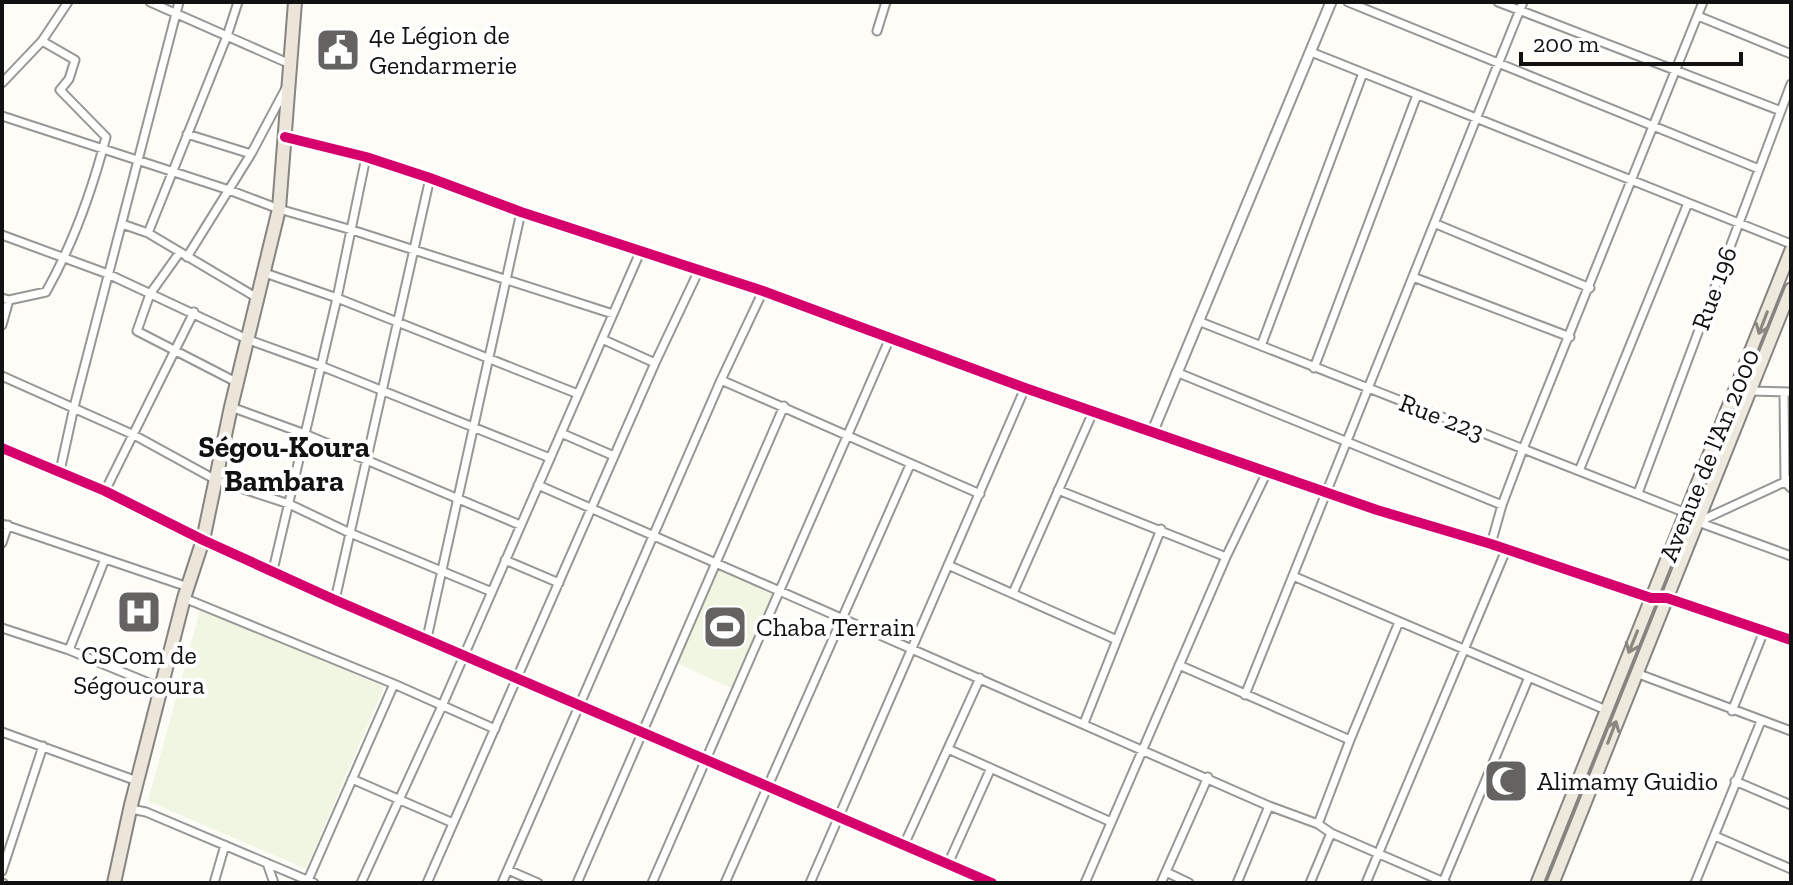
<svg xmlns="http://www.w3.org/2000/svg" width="1793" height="885" font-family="'Zilla Slab',serif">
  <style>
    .pitch { fill: #f0f6e1 }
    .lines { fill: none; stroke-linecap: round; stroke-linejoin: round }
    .minor-casing { stroke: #979795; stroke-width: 11 }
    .tertiary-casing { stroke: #979795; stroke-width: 13 }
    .primary-casing { stroke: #858482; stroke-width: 15 }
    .trunk-casing { stroke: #858482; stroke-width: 16 }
    .minor { stroke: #fffffe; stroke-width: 7 }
    .tertiary { stroke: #fffffe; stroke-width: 9 }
    .primary { stroke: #ede9dc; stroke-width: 11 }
    .trunk { stroke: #ece5da; stroke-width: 12 }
    .cycleway-casing { stroke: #fff; stroke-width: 15 }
    .cycleway { stroke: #d6006c; stroke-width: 10 }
    .oneway { stroke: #8a8881 }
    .labels { text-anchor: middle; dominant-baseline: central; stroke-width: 8; stroke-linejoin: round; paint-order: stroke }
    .poi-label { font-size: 26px; fill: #111; stroke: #fff; text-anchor: start }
    .street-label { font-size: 26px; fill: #111; stroke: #fff }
    .quarter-label { font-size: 30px; font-weight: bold; fill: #111; stroke: #fff }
  </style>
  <rect width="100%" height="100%" fill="#fdfcf7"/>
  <path class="pitch" d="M714 564 778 592 736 690 672 661Z
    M201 607 384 687 306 869 148 801Z"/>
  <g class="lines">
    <g class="minor-casing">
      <path id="minor" d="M150 2 290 64
        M1348 2 1759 169
        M1498 2 1781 111
        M1698 16 1791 54
        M877 31 886 2
        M1311 52 1791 244
        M2 83 42 41 68 2
        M2 116 229 190 279 209 352 230 613 314
        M187 134 251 154
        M122 224 148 233 259 299
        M1436 224 1590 288
        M148 233 227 36 238 2
        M2 235 108 274 249 340 321 366 550 458
        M180 252 150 294 137 331 238 383
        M187 257 251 154 286 88
        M265 273 337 298 578 394
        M1413 277 1570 337
        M2 298 9 300 46 292C74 242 92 191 106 137L60 90 69 79 75 60 42 41
        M1198 321 1686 513
        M2 325 9 300
        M602 339 655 363
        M1261 346 1363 73
        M1314 368 1417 95
        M1176 372 1502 505
        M2 376 134 435 216 480 289 504 350 533 492 592
        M721 380 980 494
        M1750 391 1791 392
        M1784 392 1785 482 1791 488
        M231 407 305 434 520 525
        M561 433 614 456
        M2 448 105 491 203 540 335 600 992 883
        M60 471 74 407 179 2
        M1579 471 1688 203
        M538 485 1269 806 1318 824 1331 833 1446 883
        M1058 490 1226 557
        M105 491 194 312
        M1638 493 1791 84
        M1698 522 1791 479
        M1698 522 1791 556
        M2 524 188 587
        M2 543 8 525
        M1491 544 1502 505 1523 449 1703 2
        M505 560 559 583
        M948 565 1117 640
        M273 570 337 298 366 157
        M1293 576 1606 710
        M1013 593 1093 412
        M184 598 394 684 495 729
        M335 600 430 178
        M2 628 69 650 161 688
        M427 638 521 212
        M69 650 105 559
        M1179 665 1350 740
        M1636 673 1791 731
        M1245 695 1523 2
        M1732 711 1764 631
        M1084 723 1161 529
        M2 732 137 781
        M948 749 1111 822
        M352 779 453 823
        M1735 781 1791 805
        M131 809 146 812 314 883
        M1318 824 1350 740 1399 622
        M1715 836 1791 869
        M904 845 980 678
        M267 863 274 883
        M948 864 991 768
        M508 870 538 883
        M2 871 43 746
        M1166 872 1189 883
        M308 880 394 684
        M1443 882 1529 677
        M2 883H3
        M214 883 225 845
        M361 883 442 706 641 250
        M427 883 655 363 699 270
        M502 883 721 380 763 291
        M577 883 784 406
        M652 883 890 338
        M725 883 910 465
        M810 883 1025 388
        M1085 883 1226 557 1267 472
        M1161 883 1208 777
        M1237 883 1269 806
        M1310 883 1331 833
        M1366 883 1506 550
        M1695 883 1761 721"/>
    </g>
    <g class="tertiary-casing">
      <path id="tertiary" d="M285 137 366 157 430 178 521 212 763 291 1025 388 1377 510 1491 544 1651 598H1667L1791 640
        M1152 433 1331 2"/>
    </g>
    <g class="primary-casing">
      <path id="primary" d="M1537 883 1791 250
        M1553 883 1791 289"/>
    </g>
    <g class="trunk-casing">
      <path id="trunk" d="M114 883 131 805 184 598 203 540 231 407 279 209 295 2"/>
    </g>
    <use href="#minor" class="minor"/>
    <use href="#tertiary" class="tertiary"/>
    <use href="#primary" class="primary"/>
    <use href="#trunk" class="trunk"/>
    <g class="cycleway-casing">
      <path id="cycleway" d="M285 137 366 157 430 178 521 212 763 291 1025 388 1377 510 1491 544 1651 598H1667L1791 640
        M2 448 105 491 203 540 335 600 992 883"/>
    </g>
    <use href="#cycleway" class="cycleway"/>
  </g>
  <defs><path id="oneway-shaft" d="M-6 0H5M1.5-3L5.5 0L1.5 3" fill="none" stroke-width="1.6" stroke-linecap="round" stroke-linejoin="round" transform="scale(2)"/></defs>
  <g class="oneway">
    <use href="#oneway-shaft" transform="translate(1763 323) rotate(111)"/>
    <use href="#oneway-shaft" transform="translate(1633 642) rotate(112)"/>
    <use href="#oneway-shaft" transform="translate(1612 732) rotate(-69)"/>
  </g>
  <defs>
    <g id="civic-square" transform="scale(2.3)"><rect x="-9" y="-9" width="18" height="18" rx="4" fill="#646362" stroke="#fff"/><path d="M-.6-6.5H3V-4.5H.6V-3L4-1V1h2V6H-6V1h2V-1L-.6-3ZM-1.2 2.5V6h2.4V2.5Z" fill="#fff"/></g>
    <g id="hospital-square" transform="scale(2.3)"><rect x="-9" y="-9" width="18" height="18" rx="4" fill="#646362" stroke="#fff"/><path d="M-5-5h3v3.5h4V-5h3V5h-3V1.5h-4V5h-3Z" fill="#fff"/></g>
    <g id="stadium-square" transform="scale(2.3)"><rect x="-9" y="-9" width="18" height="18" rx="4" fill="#646362" stroke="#fff"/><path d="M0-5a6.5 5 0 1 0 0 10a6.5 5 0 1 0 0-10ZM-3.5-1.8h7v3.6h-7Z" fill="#fff"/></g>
    <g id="mosque-square" transform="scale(2.3)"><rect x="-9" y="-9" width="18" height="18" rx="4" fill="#646362" stroke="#fff"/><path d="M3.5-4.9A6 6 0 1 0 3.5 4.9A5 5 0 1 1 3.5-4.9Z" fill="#fff"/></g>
  </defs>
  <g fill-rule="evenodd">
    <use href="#civic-square" x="338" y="50"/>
    <use href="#hospital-square" x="139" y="612"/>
    <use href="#stadium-square" x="725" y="627"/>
    <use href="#mosque-square" x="1506" y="781"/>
  </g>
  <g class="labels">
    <g class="poi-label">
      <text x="369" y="35">4e Légion de<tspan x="369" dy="30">Gendarmerie</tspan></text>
      <text x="756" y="627">Chaba Terrain</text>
      <text x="139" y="655" text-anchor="middle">CSCom de<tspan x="139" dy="30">Ségoucoura</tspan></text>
      <text x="1537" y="781">Alimamy Guidio</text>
    </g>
    <g class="street-label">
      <text transform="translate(1714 288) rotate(-70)">Rue 196</text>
      <text transform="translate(1442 417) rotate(21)">Rue 223</text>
      <text transform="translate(1709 455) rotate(-68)">Avenue de l'An 2000</text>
    </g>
    <g class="quarter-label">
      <text x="284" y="447">Ségou-Koura<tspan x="284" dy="34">Bambara</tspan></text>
    </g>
  </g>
  <rect width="1793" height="885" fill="none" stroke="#111111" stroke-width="8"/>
  <path d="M1521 52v12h220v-12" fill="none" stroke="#111111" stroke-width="4"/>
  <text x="1533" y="52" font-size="24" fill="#111111" stroke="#ffffff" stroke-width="6" paint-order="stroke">200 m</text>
</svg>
